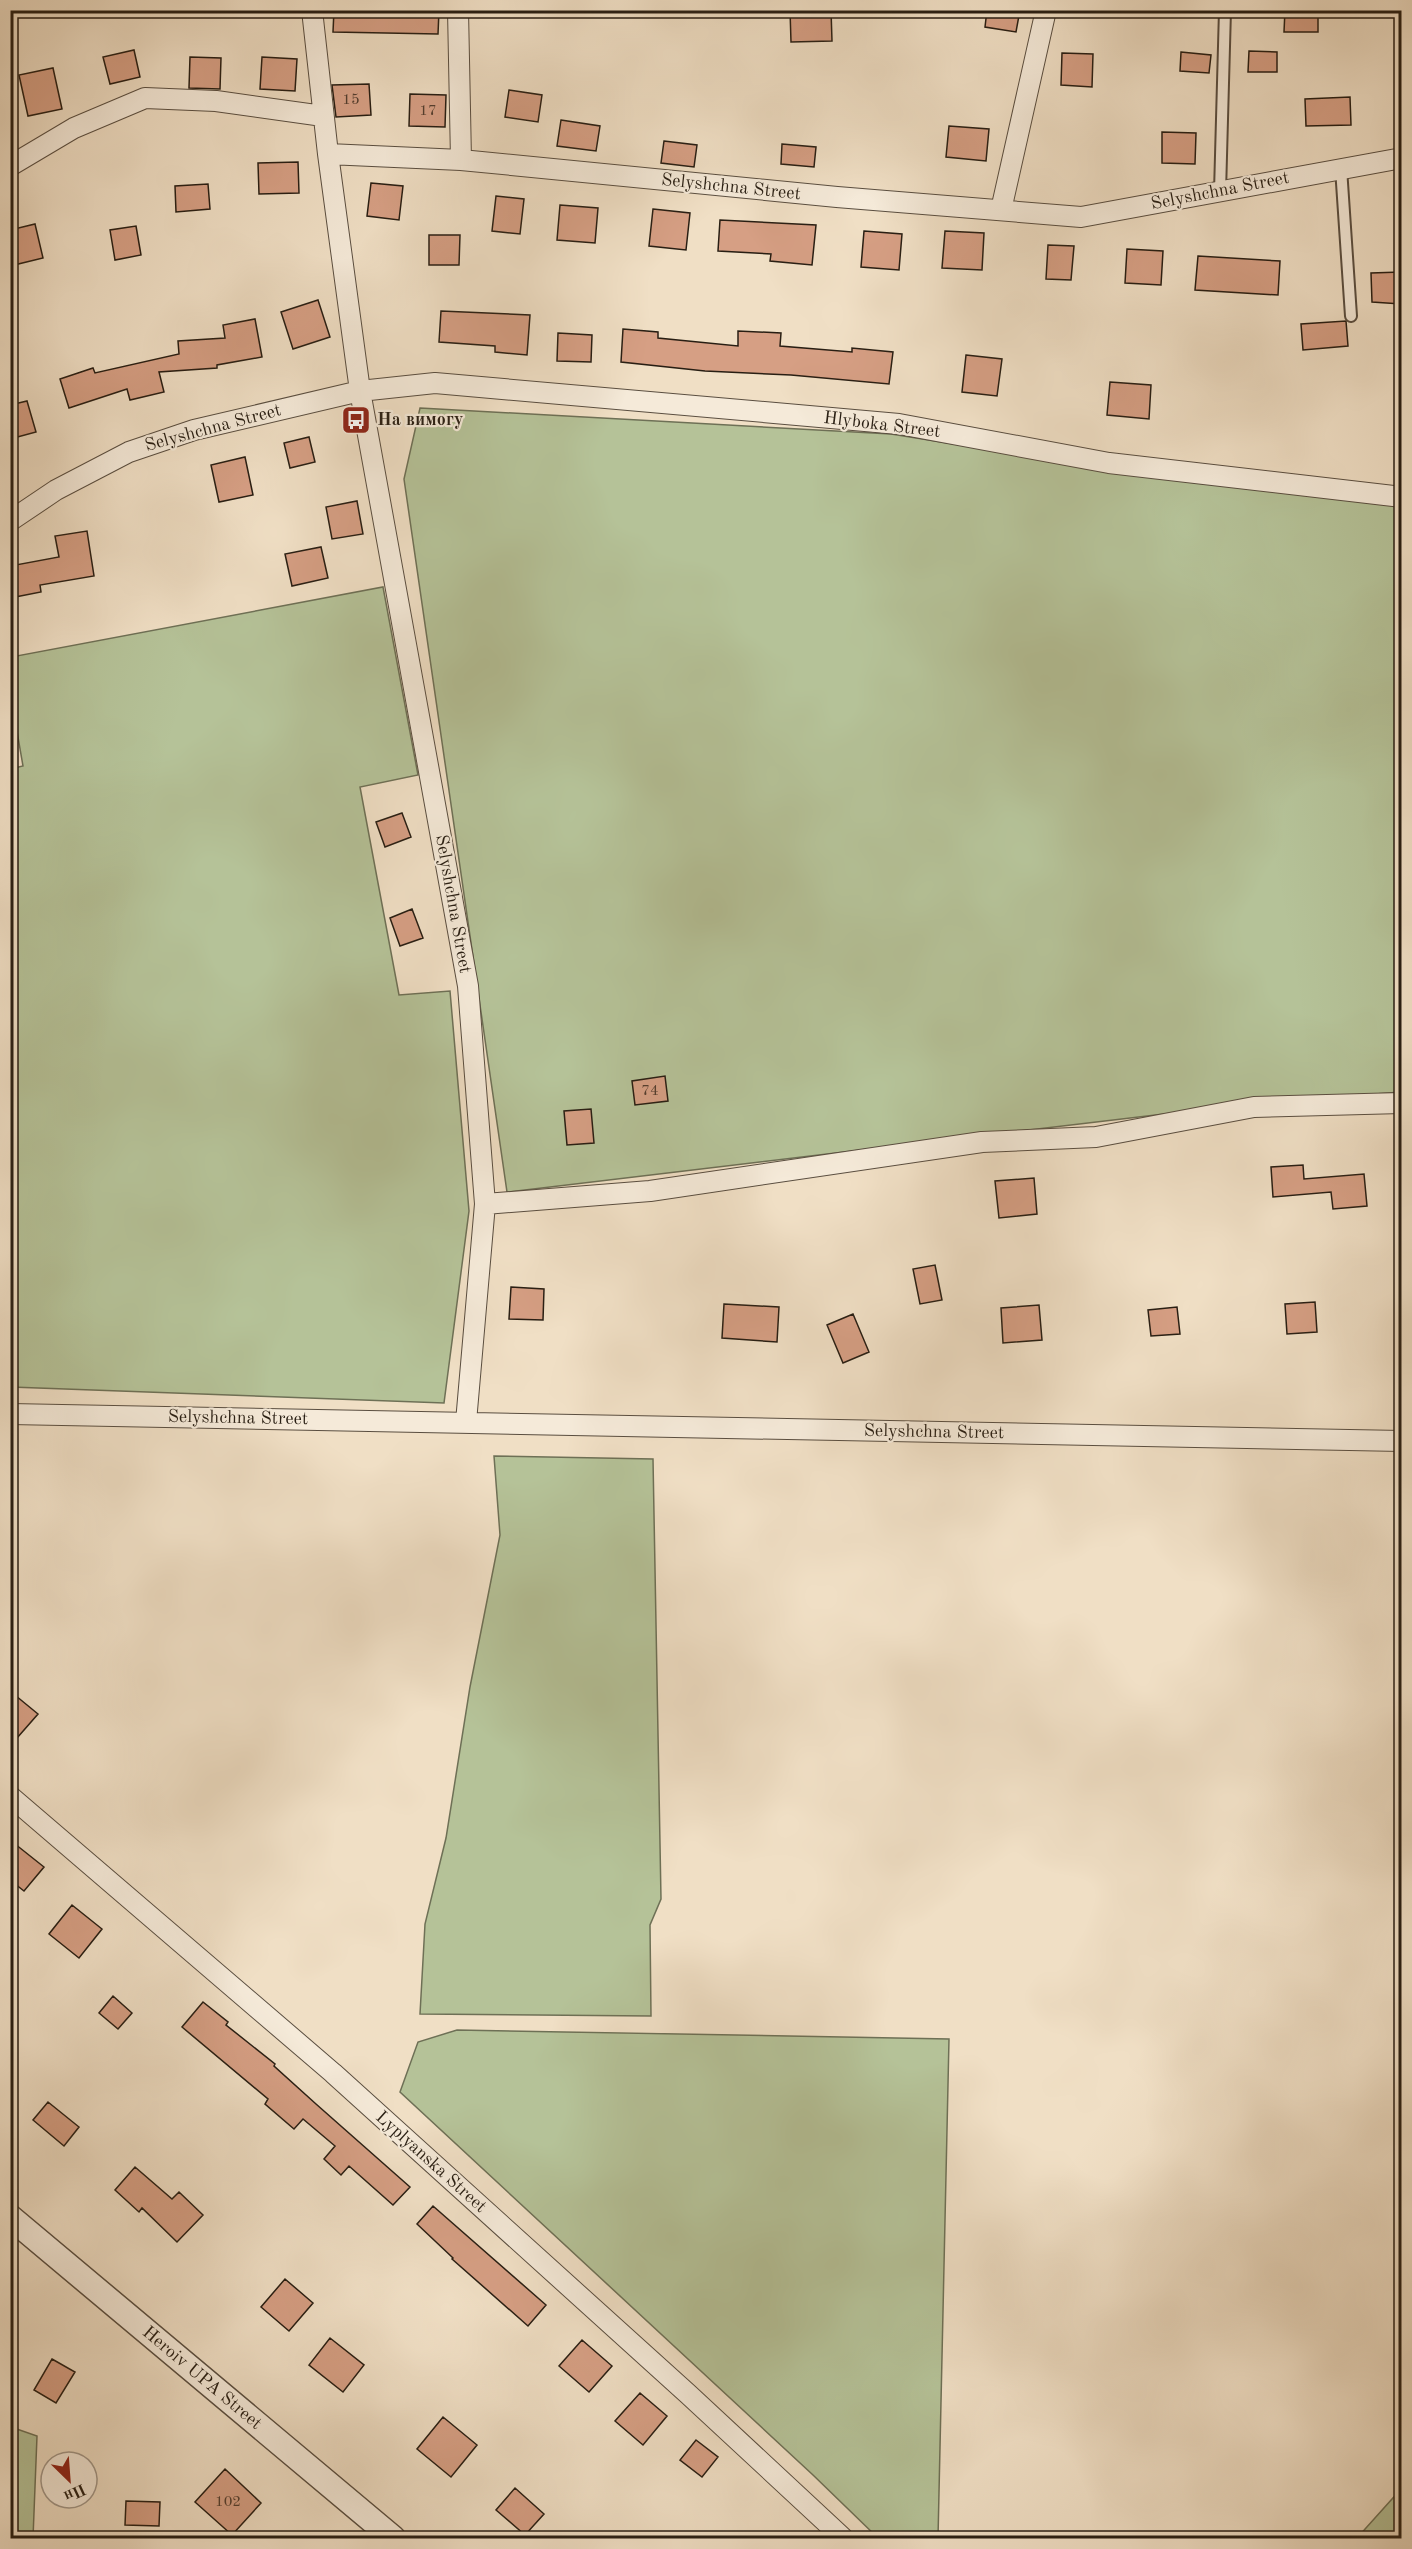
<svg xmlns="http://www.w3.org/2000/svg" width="1412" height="2549" font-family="'Old Standard TT',serif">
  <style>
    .green { fill: #b5c298; stroke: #6e7056; stroke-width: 1.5 }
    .building { fill: #d69f84; stroke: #281e13; stroke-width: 1.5 }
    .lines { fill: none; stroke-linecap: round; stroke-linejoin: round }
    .service-casing { stroke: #5a4e40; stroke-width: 14 }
    .minor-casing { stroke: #5a4e40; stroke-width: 22 }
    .tertiary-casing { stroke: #5a4e40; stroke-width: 27 }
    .service { stroke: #f5ead9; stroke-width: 10 }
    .minor { stroke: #f5ead9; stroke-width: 20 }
    .tertiary { stroke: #f5ead9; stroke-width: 24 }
    .labels { text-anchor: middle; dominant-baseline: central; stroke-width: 4.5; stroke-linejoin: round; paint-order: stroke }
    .number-label { font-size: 15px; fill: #543e2f }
    .street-label { font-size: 18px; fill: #281e13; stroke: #f5ead9 }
    .poi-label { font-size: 18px; font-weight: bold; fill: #281e13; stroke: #f5ead9; text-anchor: start }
  </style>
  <rect width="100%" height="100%" fill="#f0dfc5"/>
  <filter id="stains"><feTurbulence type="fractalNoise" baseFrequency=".00333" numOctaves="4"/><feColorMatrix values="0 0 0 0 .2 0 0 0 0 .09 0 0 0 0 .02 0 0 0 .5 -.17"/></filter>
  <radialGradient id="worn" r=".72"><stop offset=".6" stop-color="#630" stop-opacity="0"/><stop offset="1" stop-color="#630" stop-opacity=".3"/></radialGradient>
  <path class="green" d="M420 408 891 434 1197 483 1401 503V1092L1257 1103 507 1192 404 479Z
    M383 587 418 775 360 787 399 995 450 991 469 1211 444 1403 11 1387 10 769 23 766 11 697V657Z
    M494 1456 653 1459 661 1899 650 1925 651 2016 420 2014 425 1924 446 1838 470 1687 500 1535Z
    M457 2030 949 2039 938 2538H878L813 2475 400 2092 418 2042Z
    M11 2427 37 2436 33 2538H11Z
    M1401 2489V2538H1357Z"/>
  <path class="building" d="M334 10H439L438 34 333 32Z
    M790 10H831L832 41 791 42Z
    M987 10H1020L1016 32 985 27Z
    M1285 10H1318V32H1284Z
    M134 50 140 77 110 84 103 57Z
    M1249 51 1277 52V72H1248Z
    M1181 52 1211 55 1209 73 1180 71Z
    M1062 53 1093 54 1092 87 1061 85Z
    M190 57 221 58 220 89 189 88Z
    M262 57 297 59 295 91 260 89Z
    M53 68 62 109 28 116 19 75Z
    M369 84 371 115 336 117 332 85Z
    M509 90 542 95 538 122 505 117Z
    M410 94 446 95 445 127 409 126Z
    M1350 97 1351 125 1306 126 1305 99Z
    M561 120 600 126 596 151 557 146Z
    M949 126 989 129 986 161 946 157Z
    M1162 132 1196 133 1195 164 1162 163Z
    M664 141 697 145 694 167 661 163Z
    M782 144 816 147 814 167 781 164Z
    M298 162 299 193 259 194 258 163Z
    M371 183 403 186 399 220 367 216Z
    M208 184 210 209 176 212 175 186Z
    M496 196 524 199 520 234 492 231Z
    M560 205 598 208 595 243 557 240Z
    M653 209 690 213 686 250 649 246Z
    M720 220 816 225 812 265 770 261 771 254 718 251Z
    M35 224 43 258 14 265 10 252V230Z
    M136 226 141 255 115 260 110 230Z
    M864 231 902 234 899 270 861 267Z
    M945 231 984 233 982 270 942 268Z
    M429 235H460L459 265H429Z
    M1048 245 1074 246 1071 280 1046 279Z
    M1127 249 1163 251 1161 285 1125 283Z
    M1198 256 1280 261 1278 295 1195 290Z
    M1401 272V304L1372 302 1371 273Z
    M318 300 330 337 293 349 281 312Z
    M441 311 530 315 527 355 495 352V346L439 342Z
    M255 319 262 357 217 365V368L159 372 164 392 130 400 127 389 69 408 60 379 93 368 95 373 179 354 178 341 225 338 223 325Z
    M1346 321 1348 346 1303 350 1301 324Z
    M623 329 658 332V338L738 346V331L781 333 780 346 852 352V348L893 352 889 384 791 375 705 371 621 362Z
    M558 333 592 335 591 362 557 361Z
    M966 355 1002 359 997 396 962 392Z
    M1110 382 1151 385 1149 419 1107 415Z
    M27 401 36 432 10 439V405Z
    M309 437 315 462 290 468 284 443Z
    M245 457 253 495 219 502 211 465Z
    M357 501 363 534 332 539 326 507Z
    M87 531 94 576 40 585 41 592 10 598V566L59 557 55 536Z
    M321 547 328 578 292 586 285 554Z
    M402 813 411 837 385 847 376 822Z
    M412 909 423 938 400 946 390 918Z
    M665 1076 668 1101 635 1105 632 1081Z
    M591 1109 594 1143 567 1145 564 1111Z
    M1303 1165 1304 1179 1364 1174 1367 1206 1333 1209 1331 1192 1273 1197 1271 1167Z
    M1034 1178 1037 1214 999 1218 995 1181Z
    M935 1265 942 1300 920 1304 913 1269Z
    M511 1287 544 1289 543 1320 509 1319Z
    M1315 1302 1317 1332 1287 1334 1285 1304Z
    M724 1304 779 1307 777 1342 722 1338Z
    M1039 1305 1042 1340 1003 1343 1001 1308Z
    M1177 1307 1180 1334 1151 1336 1148 1310Z
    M853 1314 869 1352 843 1363 827 1325Z
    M10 1691 38 1714 10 1746Z
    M10 1840 44 1867 24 1891 10 1880Z
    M72 1905 102 1929 79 1958 49 1934Z
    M113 1996 132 2013 118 2029 99 2013Z
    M203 2002 228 2022 226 2025 275 2064 274 2066 316 2104 410 2187 393 2205 349 2166 341 2175 324 2159 335 2146 303 2119 294 2129 265 2104 268 2099 182 2027Z
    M48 2102 79 2127 64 2146 33 2120Z
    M135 2167 172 2199 179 2192 203 2215 177 2242 142 2208 139 2212 115 2190Z
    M433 2206 546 2305 528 2326 452 2259 453 2258 417 2224Z
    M285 2279 313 2303 289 2331 261 2307Z
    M330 2338 364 2365 343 2392 309 2365Z
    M582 2340 612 2366 589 2392 559 2366Z
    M52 2359 75 2372 56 2403 34 2390Z
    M640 2393 667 2416 643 2445 615 2421Z
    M443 2417 477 2445 451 2477 417 2449Z
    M696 2440 718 2457 702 2477 680 2460Z
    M225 2469 261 2503 232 2535 195 2502Z
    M515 2488 544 2514 525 2535 496 2510Z
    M126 2501 160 2502 159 2526 125 2525Z"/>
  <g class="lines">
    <g class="service-casing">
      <path id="service" d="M1341 168 1351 316
        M1220 192 1225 10"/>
    </g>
    <g class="minor-casing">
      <path id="minor" d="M312 10 328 154 360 391 468 986 485 1204 466 1422
        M458 10 461 160
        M328 154 461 160 837 197 1081 217 1402 158
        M10 166 74 128 145 98 216 101 323 116
        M1001 210 1046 10
        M10 521 56 490 129 452 194 430 360 391 435 383 899 424 1109 463 1402 497
        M485 1204 650 1191 982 1142 1096 1137 1254 1107 1402 1103
        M10 1414 1402 1441
        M10 1796 333 2073 688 2394 843 2538"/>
    </g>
    <g class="tertiary-casing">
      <path id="tertiary" d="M10 2217 393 2538"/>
    </g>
    <use href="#service" class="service"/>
    <use href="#minor" class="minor"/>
    <use href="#tertiary" class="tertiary"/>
  </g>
  <defs>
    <g id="bus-square" transform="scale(1.5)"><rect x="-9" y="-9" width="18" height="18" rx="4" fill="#8f2418" stroke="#f5ead9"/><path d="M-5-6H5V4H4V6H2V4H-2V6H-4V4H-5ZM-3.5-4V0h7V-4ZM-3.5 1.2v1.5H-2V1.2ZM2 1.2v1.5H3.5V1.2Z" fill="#fff"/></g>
  </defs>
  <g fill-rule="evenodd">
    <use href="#bus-square" x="356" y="420"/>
  </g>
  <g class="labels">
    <g class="number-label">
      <text x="351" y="100">15</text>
      <text x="428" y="111">17</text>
      <text x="650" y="1091">74</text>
      <text x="228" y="2502">102</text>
    </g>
    <g class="street-label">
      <text transform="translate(731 187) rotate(6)">Selyshchna Street</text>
      <text transform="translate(1220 191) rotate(-11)">Selyshchna Street</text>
      <text transform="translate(882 425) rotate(7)">Hlyboka Street</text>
      <text transform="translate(213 428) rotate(-15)">Selyshchna Street</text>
      <text transform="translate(453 904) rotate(80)">Selyshchna Street</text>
      <text transform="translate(238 1418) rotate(1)">Selyshchna Street</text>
      <text transform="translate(934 1432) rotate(1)">Selyshchna Street</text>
      <text transform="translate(431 2162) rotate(42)">Lyplyanska Street</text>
      <text transform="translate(202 2378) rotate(40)">Heroiv UPA Street</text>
    </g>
    <g class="poi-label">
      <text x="377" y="420">На вимогу</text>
    </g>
  </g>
  <rect width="1412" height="2549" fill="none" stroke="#f0dfc5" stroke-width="36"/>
  <rect x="12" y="12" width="1388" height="2525" fill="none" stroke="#281e13" stroke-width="3"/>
  <rect x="18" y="18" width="1376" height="2513" fill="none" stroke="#281e13" stroke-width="1.5"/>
  <g transform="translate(69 2480) rotate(155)"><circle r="28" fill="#f5ead9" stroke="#a3988a" stroke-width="1.5"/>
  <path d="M0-4.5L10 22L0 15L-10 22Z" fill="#8f2418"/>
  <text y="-9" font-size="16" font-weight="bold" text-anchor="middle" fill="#281e13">Пн</text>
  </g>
  <rect width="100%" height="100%" filter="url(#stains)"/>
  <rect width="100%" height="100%" fill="url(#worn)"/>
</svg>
